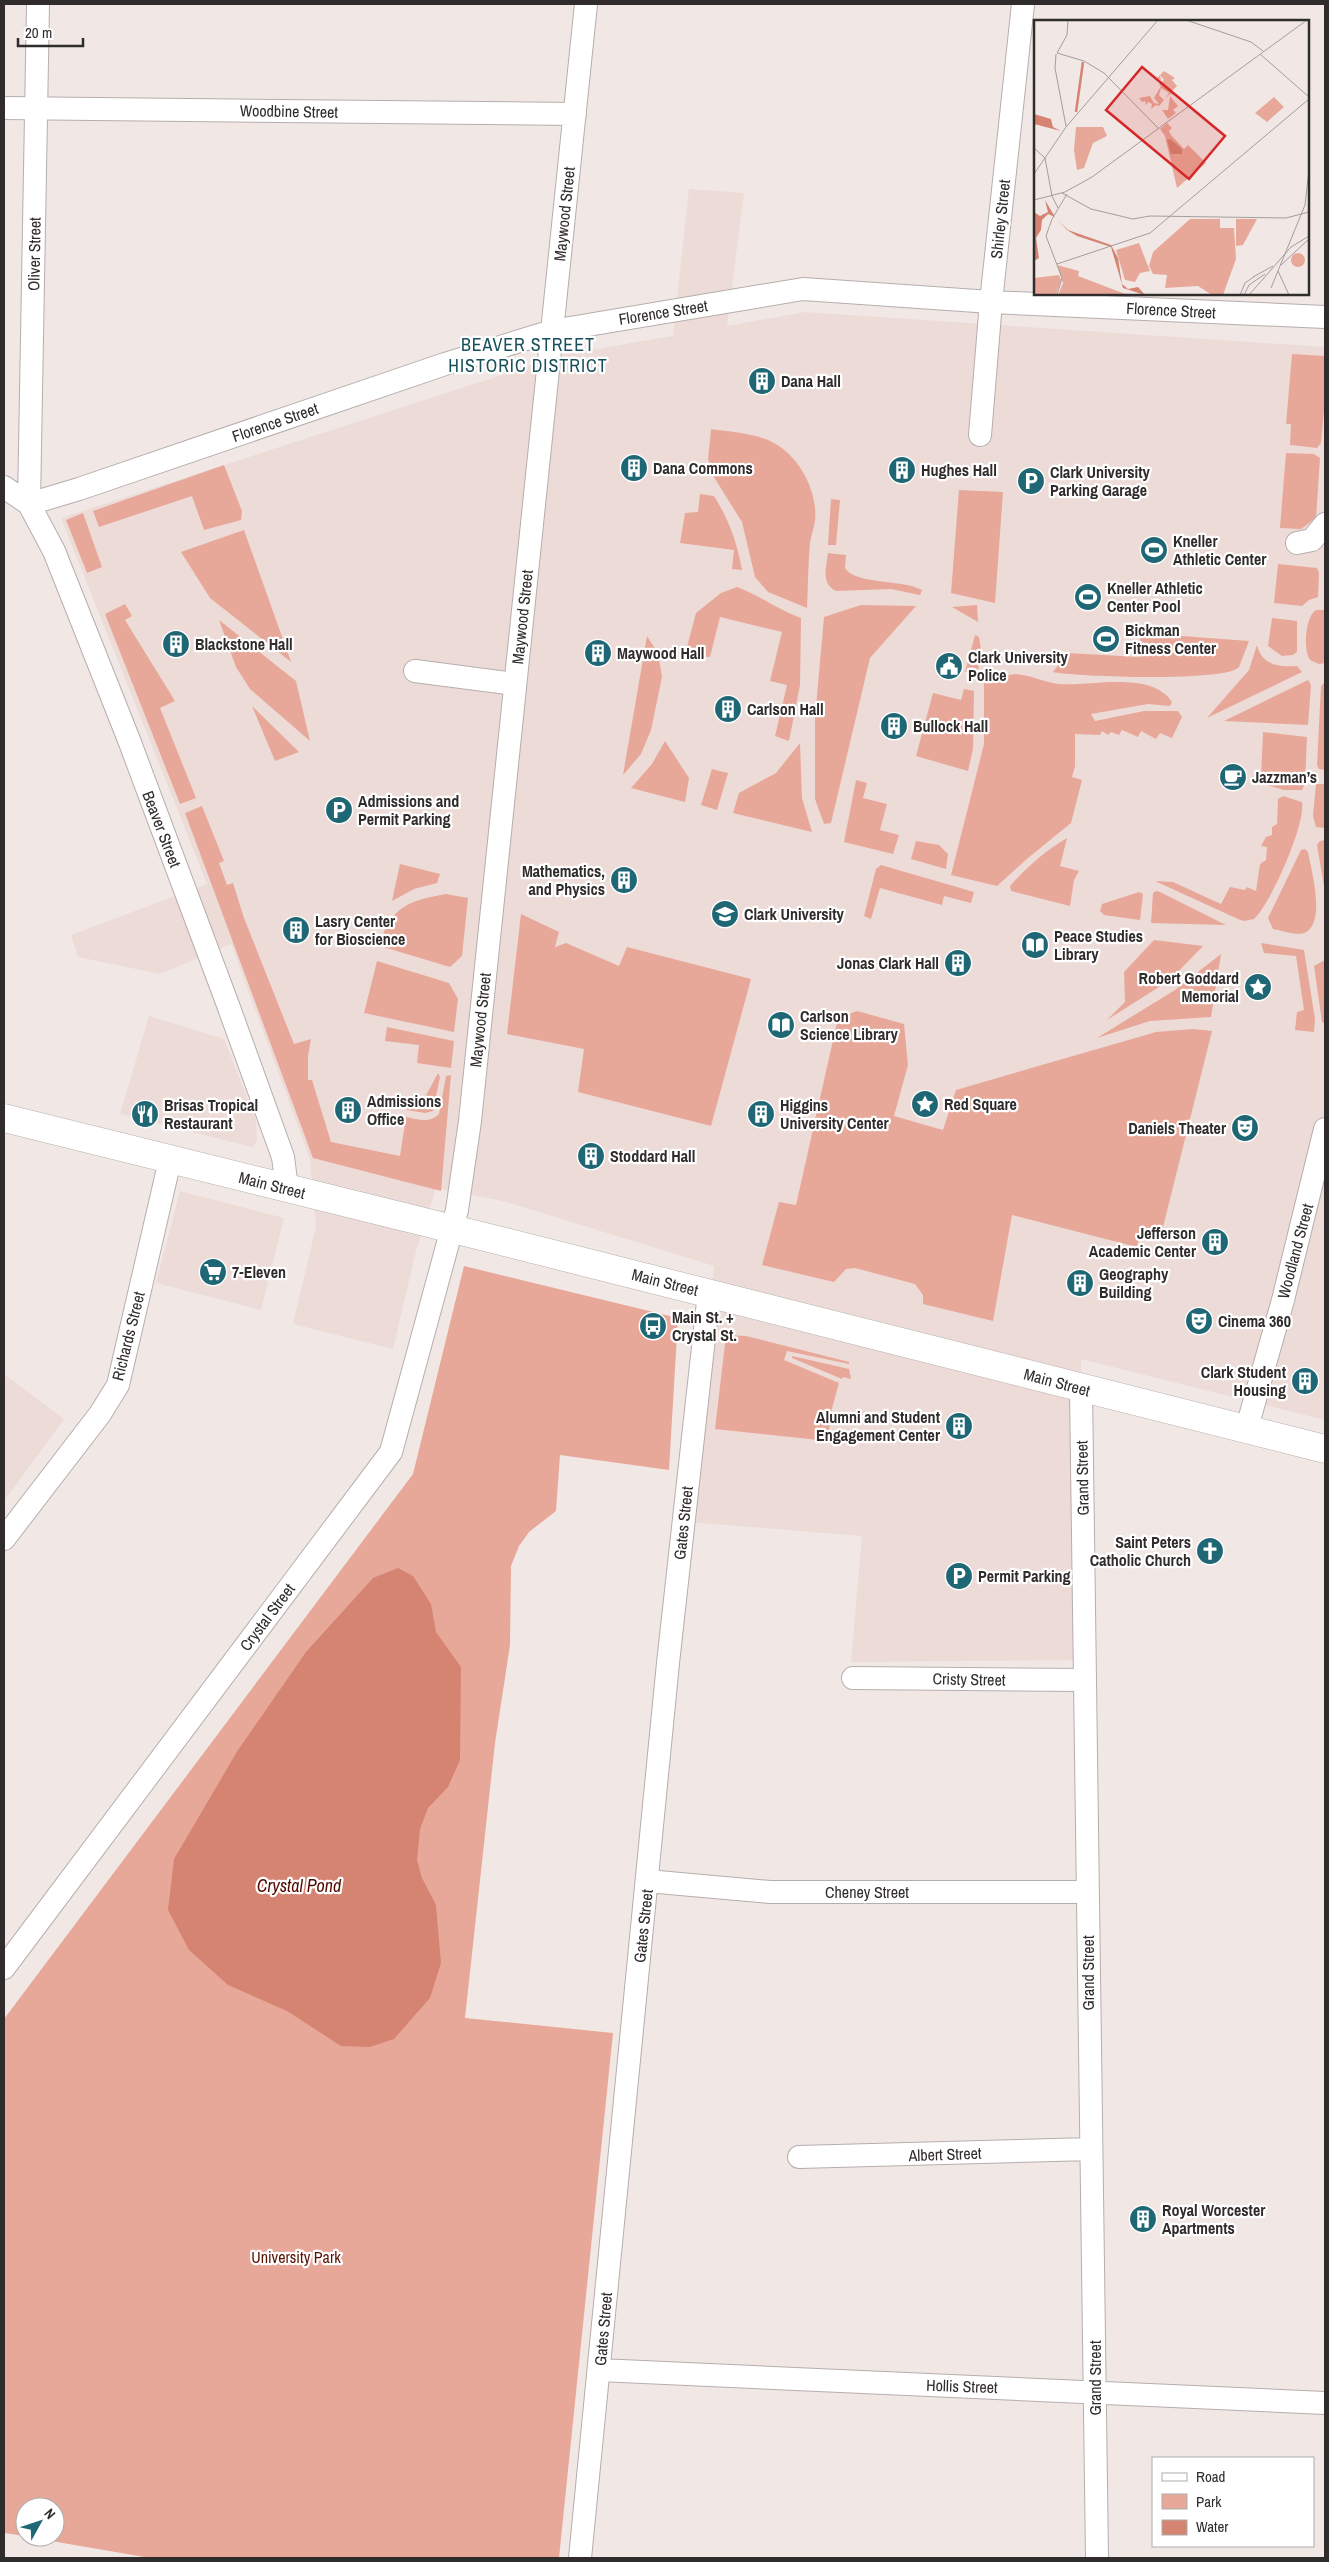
<svg xmlns="http://www.w3.org/2000/svg" width="1329" height="2562" font-family="'Archivo Narrow',sans-serif">
  <style>
    .built { fill: #eddbd7 }
    .green { fill: #e8a899 }
    .water { fill: #d48471 }
    .lines { fill: none; stroke-linecap: round; stroke-linejoin: round }
    .minor-casing { stroke: #b6aeac; stroke-width: 24 }
    .major-casing { stroke: #b6aeac; stroke-width: 29 }
    .minor { stroke: #fff; stroke-width: 22 }
    .major { stroke: #fff; stroke-width: 28 }
    .labels { text-anchor: middle; dominant-baseline: central; stroke-width: 4.5; stroke-linejoin: round; paint-order: stroke }
    .street-label { font-size: 16px; fill: #2f2c2b; stroke: #fff }
    .poi-label { font-size: 16px; font-weight: bold; fill: #2f2c2b; stroke: #fff; text-anchor: start }
    .park-label { font-size: 16px; fill: #5a1203; stroke: #fff }
    .neighbourhood-label { font-size: 18px; letter-spacing: 1px; fill: #17505b; stroke: #fff }
    .water-label { font-size: 18px; font-style: italic; fill: #530a00; stroke: #fff }
    .inset-river { fill: none; stroke: #d48471; stroke-width: 2.5 }
    .inset-road { fill: none; stroke: #a39d9b; stroke-width: 1 }
    .view { fill: #d62828; fill-opacity: 0.15; stroke: #d62828; stroke-width: 2.5 }
    .inset-edge { fill: none; stroke: #2f2c2b; stroke-width: 2.5 }
  </style>
  <rect width="100%" height="100%" fill="#f1e8e6"/>
  <path class="built" d="M689 189 744 193 727 326 805 312 1325 347V1420L1081 1359 1082 1660 851 1662 862 1536 688 1522 714 1266 503 1201 436 1188 416 1251 393 1349 293 1324 316 1227 310 1159 231 944 160 974 78 957 71 935 207 884 61 518 566 354 673 336Z
    M149 1016 224 1039 256 1120 257 1142 252 1147 120 1114Z
    M180 1191 284 1218 261 1310 156 1283Z
    M4 1374 64 1419 4 1501Z"/>
  <path class="green" d="M1292 354 1325 356V399L1321 443 1317 448 1290 445 1291 424H1286Z
    M711 429C731 432 756 433 774 443 800 457 818 492 815 521 814 528 811 536 810 543 808 565 808 587 807 608L768 592 755 577 742 522 712 474 708 459Z
    M1286 453 1314 454 1320 458 1316 518 1301 529 1280 528Z
    M224 465 242 511 241 520 204 530 192 496 99 527 93 511Z
    M959 490 1003 492 995 603 951 593Z
    M700 494 714 496C729 520 737 542 742 570L732 569 734 550 680 543 685 513 698 512Z
    M831 499 840 500 836 545H828Z
    M83 513 102 567 87 573 66 520Z
    M244 530 291 662 210 598 181 552Z
    M828 553 846 555 845 568C856 585 902 579 922 590L920 595 891 589 836 591C821 584 826 568 828 553Z
    M1278 564 1317 568 1319 573 1318 597 1309 600 1302 606 1274 603Z
    M737 587C759 595 778 610 801 618L800 685 789 741 775 736 787 685 770 681 782 632 720 617 710 657 690 656 687 647 696 613 721 593Z
    M125 604 132 616 125 620 175 701 160 708 196 798 180 804 105 614Z
    M861 605 916 606 870 658 831 823 824 824 815 799V718L824 617Z
    M977 605 978 622 952 607Z
    M1316 610H1325V663L1319 664 1310 660C1303 650 1305 617 1316 610Z
    M1272 618 1297 621V652L1293 655 1282 656 1268 646Z
    M219 620 296 681 310 741 250 689 236 667Z
    M1141 633 1249 641 1239 667C1228 682 1077 677 1053 672L1067 653 1139 657Z
    M975 635 979 637 982 655 977 673 965 672Z
    M647 636 658 653 662 677 651 730 641 754 623 775Z
    M1257 645C1262 666 1280 667 1297 666L1302 672 1207 718 1249 670Z
    M1016 674C1030 675 1044 682 1058 684 1090 687 1151 670 1172 702L1170 706 1148 704 1091 714 1095 721 1144 711H1178L1182 717 1172 738 1160 733 1156 739 1141 731 1138 737 1122 730 1119 735 1111 732 1108 735 1102 731 1100 735 1075 734V766L1072 777 1082 780 1071 823 1028 858 997 886 951 875 984 744V683L990 678Z
    M1308 680 1311 685 1308 725 1224 721Z
    M1325 682V770L1319 769 1317 765 1321 686Z
    M964 689 974 691 973 749 968 771 916 756 933 693 961 700Z
    M252 706 299 752 275 761Z
    M1263 732 1307 737 1305 783 1302 790H1284L1267 785 1261 776Z
    M665 741 689 778 685 802 631 788 652 764Z
    M800 743 802 798 812 832 733 813 739 793 776 773Z
    M712 769 728 773 717 810 701 805Z
    M856 780 867 783 863 798 887 804 880 830 899 835 893 854 844 842Z
    M1316 784H1325V828L1316 827 1313 816Z
    M1283 796 1302 802C1306 824 1270 905 1254 919L1244 921 1238 919 1155 881 1173 882 1221 904 1230 887 1245 890 1247 887 1256 891 1260 864 1266 860 1267 847 1261 846 1266 837 1272 835V827L1277 824 1278 799Z
    M202 806 224 861 219 863 227 885 233 883 244 918 294 1044 311 1039 308 1056V1080H312L331 1142 400 1156 406 1117C418 1119 429 1124 439 1114L446 1076 451 1075 441 1191 313 1158 185 813Z
    M1067 838 1060 866 1079 871 1074 880 1070 906 1011 891 1010 886C1026 868 1046 850 1067 838Z
    M1325 840V892L1317 845 1320 841Z
    M916 841 939 845 948 854 946 869 911 859Z
    M1305 849 1308 852C1311 869 1327 924 1304 933 1296 936 1281 930 1273 929L1268 918 1301 850Z
    M400 864 440 874 437 883 414 889 392 901Z
    M881 865 974 892 971 903 944 896 942 905 880 888 871 919 864 916 876 869Z
    M1156 891 1160 892 1226 925 1151 923 1153 893Z
    M1139 892 1143 894 1140 920 1104 915 1100 911 1102 904Z
    M446 894 468 898 462 956 450 967 380 946C388 908 410 900 446 894Z
    M521 914 559 932 555 947 566 943 619 966 627 947 751 979 711 1126 578 1092 584 1049 507 1034Z
    M1154 940 1203 946 1170 980 1107 1020 1125 1002 1124 972Z
    M1261 943 1304 950 1315 1019 1314 1032 1295 1030 1297 1012 1304 1010 1296 956 1264 953Z
    M1221 954 1211 1017 1150 1021 1097 1038 1175 990Z
    M1325 960V1020L1324 1023 1322 1022 1314 966Z
    M377 961 449 983 458 999 454 1032 364 1013Z
    M857 1011 904 1024 908 1065 894 1116 943 1130 956 1090 1156 1032 1193 1029 1212 1031 1160 1239 1140 1235 1137 1247 1012 1215 993 1321 923 1304V1295L915 1284 855 1268 846 1269 834 1282 762 1265 779 1202 796 1205 838 1018Z
    M387 1027 454 1041 451 1068 417 1063 419 1045 385 1041Z
    M438 1073 440 1077 433 1111 425 1113 407 1110 408 1105 420 1107Z
    M464 1266 678 1318 669 1470 560 1455 556 1511 529 1532 519 1546 511 1566 510 1645 495 1743 465 2018 613 2033 559 2558H150L28 2537H55V2507H25V2536L4 2533V2019L413 1474Z
    M726 1335 746 1336 849 1362V1364L787 1351 784 1360 839 1383 831 1412 828 1441 715 1429Z
    M792 1356 849 1369 851 1379 843 1377 842 1379 792 1358Z"/>
  <path class="water" d="M398 1568 413 1576 431 1604 436 1632 461 1667 460 1760 448 1787 428 1808 420 1829 417 1860 422 1878 436 1905 441 1963 430 1998 394 2039 370 2047 341 2046 287 2011 228 1985 189 1950 168 1910 174 1859 238 1750 306 1652 373 1578Z"/>
  <g class="lines">
    <g class="minor-casing">
      <path id="minor" d="M38 4 29 504 79 489 445 364 552 331 803 289 991 302 1325 317
        M4 108 575 114
        M980 435 991 302 1023 4
        M4 487 29 504 54 551 129 740 228 1005 283 1157 287 1188
        M1297 543 1312 540 1325 524
        M415 671 515 684
        M1081 1389 1097 2558
        M1246 1431 1283 1300 1325 1129
        M4 1539 100 1414 118 1385 170 1160
        M853 1678 1085 1680
        M647 1881 770 1892H1088
        M4 1968 391 1452 457 1210 470 1121 586 4
        M799 2157 1091 2149
        M599 2370 1325 2403
        M580 2558 668 1663 709 1293"/>
    </g>
    <g class="major-casing">
      <path id="major" d="M4 1118 485 1237 1325 1449"/>
    </g>
    <use href="#minor" class="minor"/>
    <use href="#major" class="major"/>
  </g>
  <defs>
    <g id="building-disc" transform="scale(1.4375)"><circle r="9.5" fill="#1f6775" stroke="#fff"/><path d="M-4-6H4V6H1V3H-1V6H-4ZM-2.5-4.3h1.7v1.8h-1.7ZM.8-4.3h1.7v1.8H.8ZM-2.5-1h1.7V.8h-1.7ZM.8-1h1.7V.8H.8Z" fill="#fff"/></g>
    <g id="parking-disc" transform="scale(1.4375)"><circle r="9.5" fill="#1f6775" stroke="#fff"/><path d="M-3.5-5.5H1a3.5 3.5 0 0 1 0 7H-1V5.5H-3.5ZM-1-3.4V-.6H.8a1.4 1.4 0 0 0 0-2.8Z" fill="#fff"/></g>
    <g id="stadium-disc" transform="scale(1.4375)"><circle r="9.5" fill="#1f6775" stroke="#fff"/><path d="M0-5a6.5 5 0 1 0 0 10a6.5 5 0 1 0 0-10ZM-3.5-1.8h7v3.6h-7Z" fill="#fff"/></g>
    <g id="civic-disc" transform="scale(1.4375)"><circle r="9.5" fill="#1f6775" stroke="#fff"/><path d="M-.6-6.5H3V-4.5H.6V-3L4-1V1h2V6H-6V1h2V-1L-.6-3ZM-1.2 2.5V6h2.4V2.5Z" fill="#fff"/></g>
    <g id="cafe-disc" transform="scale(1.4375)"><circle r="9.5" fill="#1f6775" stroke="#fff"/><path d="M-5.5-4.5H6V0H3Q3 3.5 0 3.5H-2.5Q-5.5 3.5-5.5 0ZM3-3.2v2h1.7v-2ZM-6 4.5H4V6H-6Z" fill="#fff"/></g>
    <g id="university-disc" transform="scale(1.4375)"><circle r="9.5" fill="#1f6775" stroke="#fff"/><path d="M0-5L7-2L0 1L-7-2ZM-4 1L0 2.5L4 1V4Q0 6-4 4Z" fill="#fff"/></g>
    <g id="library-disc" transform="scale(1.4375)"><circle r="9.5" fill="#1f6775" stroke="#fff"/><path d="M-6-4Q-3-5.5-.7-3.5V5Q-3 3-6 4ZM6-4Q3-5.5 .7-3.5V5Q3 3 6 4Z" fill="#fff"/></g>
    <g id="sight-disc" transform="scale(1.4375)"><circle r="9.5" fill="#1f6775" stroke="#fff"/><path d="M0-6L1.8-2.2L6-1.7L2.9 1.2L3.7 5.4L0 3.3L-3.7 5.4L-2.9 1.2L-6-1.7L-1.8-2.2Z" fill="#fff"/></g>
    <g id="restaurant-disc" transform="scale(1.4375)"><circle r="9.5" fill="#1f6775" stroke="#fff"/><path d="M-5-6h1v4h1v-4h1v4h1v-4h1v5L-1.5 .5V6h-2V.5L-5-1ZM5-6V6H3V1.5H1.5Q1.5-4 5-6Z" fill="#fff"/></g>
    <g id="theatre-disc" transform="scale(1.4375)"><circle r="9.5" fill="#1f6775" stroke="#fff"/><path d="M-5-5.5Q0-4 5-5.5V0Q5 5 0 6Q-5 5-5 0ZM-3.3-2.5H-1v1.5H-3.3ZM1-2.5H3.3v1.5H1ZM-2.8 1Q0 5.5 2.8 1Z" fill="#fff"/></g>
    <g id="supermarket-disc" transform="scale(1.4375)"><circle r="9.5" fill="#1f6775" stroke="#fff"/><path d="M-6-5.5h2.5l.6 2H6L4.5 2H-2.5L-4.4-4H-6ZM-1.5 3.2a1.3 1.3 0 1 0 .1 0ZM3 3.2a1.3 1.3 0 1 0 .1 0Z" fill="#fff"/></g>
    <g id="bus-disc" transform="scale(1.4375)"><circle r="9.5" fill="#1f6775" stroke="#fff"/><path d="M-5-6H5V4H4V6H2V4H-2V6H-4V4H-5ZM-3.5-4V0h7V-4ZM-3.5 1.2v1.5H-2V1.2ZM2 1.2v1.5H3.5V1.2Z" fill="#fff"/></g>
    <g id="church-disc" transform="scale(1.4375)"><circle r="9.5" fill="#1f6775" stroke="#fff"/><path d="M-1.2-6h2.4v3.5h3.3v2.4h-3.3V6h-2.4V-.1h-3.3v-2.4h3.3Z" fill="#fff"/></g>
  </defs>
  <g fill-rule="evenodd">
    <use href="#building-disc" x="762" y="381"/>
    <use href="#building-disc" x="634" y="468"/>
    <use href="#building-disc" x="902" y="470"/>
    <use href="#parking-disc" x="1031" y="481"/>
    <use href="#stadium-disc" x="1154" y="550"/>
    <use href="#stadium-disc" x="1088" y="597"/>
    <use href="#stadium-disc" x="1106" y="639"/>
    <use href="#building-disc" x="176" y="644"/>
    <use href="#building-disc" x="598" y="653"/>
    <use href="#civic-disc" x="949" y="666"/>
    <use href="#building-disc" x="728" y="709"/>
    <use href="#building-disc" x="894" y="726"/>
    <use href="#cafe-disc" x="1233" y="777"/>
    <use href="#parking-disc" x="339" y="810"/>
    <use href="#building-disc" x="624" y="880"/>
    <use href="#university-disc" x="725" y="914"/>
    <use href="#building-disc" x="296" y="930"/>
    <use href="#library-disc" x="1035" y="945"/>
    <use href="#building-disc" x="958" y="963"/>
    <use href="#sight-disc" x="1258" y="987"/>
    <use href="#library-disc" x="781" y="1025"/>
    <use href="#sight-disc" x="925" y="1104"/>
    <use href="#building-disc" x="348" y="1110"/>
    <use href="#restaurant-disc" x="145" y="1114"/>
    <use href="#building-disc" x="761" y="1114"/>
    <use href="#theatre-disc" x="1245" y="1128"/>
    <use href="#building-disc" x="591" y="1156"/>
    <use href="#building-disc" x="1215" y="1242"/>
    <use href="#supermarket-disc" x="213" y="1272"/>
    <use href="#building-disc" x="1080" y="1283"/>
    <use href="#theatre-disc" x="1199" y="1321"/>
    <use href="#bus-disc" x="653" y="1326"/>
    <use href="#building-disc" x="1305" y="1381"/>
    <use href="#building-disc" x="959" y="1426"/>
    <use href="#church-disc" x="1210" y="1551"/>
    <use href="#parking-disc" x="959" y="1576"/>
    <use href="#building-disc" x="1143" y="2219"/>
  </g>
  <g class="labels">
    <g class="street-label">
      <text transform="translate(289 111) rotate(1)">Woodbine Street</text>
      <text transform="translate(564 214) rotate(-84)">Maywood Street</text>
      <text transform="translate(1000 219) rotate(-84)">Shirley Street</text>
      <text transform="translate(34 254) rotate(-89)">Oliver Street</text>
      <text transform="translate(1171 310) rotate(3)">Florence Street</text>
      <text transform="translate(663 312) rotate(-9)">Florence Street</text>
      <text transform="translate(275 422) rotate(-19)">Florence Street</text>
      <text transform="translate(522 617) rotate(-84)">Maywood Street</text>
      <text transform="translate(162 829) rotate(69)">Beaver Street</text>
      <text transform="translate(480 1020) rotate(-84)">Maywood Street</text>
      <text transform="translate(272 1185) rotate(14)">Main Street</text>
      <text transform="translate(1295 1251) rotate(-75)">Woodland Street</text>
      <text transform="translate(665 1282) rotate(14)">Main Street</text>
      <text transform="translate(128 1336) rotate(-76)">Richards Street</text>
      <text transform="translate(1057 1382) rotate(15)">Main Street</text>
      <text transform="translate(1082 1478) rotate(-91)">Grand Street</text>
      <text transform="translate(683 1523) rotate(-84)">Gates Street</text>
      <text transform="translate(267 1617) rotate(-53)">Crystal Street</text>
      <text transform="translate(969 1679) rotate(1)">Cristy Street</text>
      <text x="867" y="1892">Cheney Street</text>
      <text transform="translate(643 1926) rotate(-84)">Gates Street</text>
      <text transform="translate(1088 1973) rotate(-90)">Grand Street</text>
      <text transform="translate(945 2154) rotate(-2)">Albert Street</text>
      <text transform="translate(603 2329) rotate(-85)">Gates Street</text>
      <text transform="translate(1095 2378) rotate(-90)">Grand Street</text>
      <text transform="translate(962 2386) rotate(2)">Hollis Street</text>
    </g>
    <g class="poi-label">
      <text x="781" y="381">Dana Hall</text>
      <text x="653" y="468">Dana Commons</text>
      <text x="921" y="470">Hughes Hall</text>
      <text x="1050" y="472">Clark University<tspan x="1050" dy="18">Parking Garage</tspan></text>
      <text x="1173" y="541">Kneller<tspan x="1173" dy="18">Athletic Center</tspan></text>
      <text x="1107" y="588">Kneller Athletic<tspan x="1107" dy="18">Center Pool</tspan></text>
      <text x="1125" y="630">Bickman<tspan x="1125" dy="18">Fitness Center</tspan></text>
      <text x="195" y="644">Blackstone Hall</text>
      <text x="617" y="653">Maywood Hall</text>
      <text x="968" y="657">Clark University<tspan x="968" dy="18">Police</tspan></text>
      <text x="747" y="709">Carlson Hall</text>
      <text x="913" y="726">Bullock Hall</text>
      <text x="1252" y="777">Jazzman’s</text>
      <text x="358" y="801">Admissions and<tspan x="358" dy="18">Permit Parking</tspan></text>
      <text x="605" y="871" text-anchor="end">Mathematics,<tspan x="605" dy="18">and Physics</tspan></text>
      <text x="744" y="914">Clark University</text>
      <text x="315" y="921">Lasry Center<tspan x="315" dy="18">for Bioscience</tspan></text>
      <text x="1054" y="936">Peace Studies<tspan x="1054" dy="18">Library</tspan></text>
      <text x="939" y="963" text-anchor="end">Jonas Clark Hall</text>
      <text x="1239" y="978" text-anchor="end">Robert Goddard<tspan x="1239" dy="18">Memorial</tspan></text>
      <text x="800" y="1016">Carlson<tspan x="800" dy="18">Science Library</tspan></text>
      <text x="367" y="1101">Admissions<tspan x="367" dy="18">Office</tspan></text>
      <text x="944" y="1104">Red Square</text>
      <text x="164" y="1105">Brisas Tropical<tspan x="164" dy="18">Restaurant</tspan></text>
      <text x="780" y="1105">Higgins<tspan x="780" dy="18">University Center</tspan></text>
      <text x="1226" y="1128" text-anchor="end">Daniels Theater</text>
      <text x="610" y="1156">Stoddard Hall</text>
      <text x="1196" y="1233" text-anchor="end">Jefferson<tspan x="1196" dy="18">Academic Center</tspan></text>
      <text x="232" y="1272">7-Eleven</text>
      <text x="1099" y="1274">Geography<tspan x="1099" dy="18">Building</tspan></text>
      <text x="672" y="1317">Main St. +<tspan x="672" dy="18">Crystal St.</tspan></text>
      <text x="1218" y="1321">Cinema 360</text>
      <text x="1286" y="1372" text-anchor="end">Clark Student<tspan x="1286" dy="18">Housing</tspan></text>
      <text x="940" y="1417" text-anchor="end">Alumni and Student<tspan x="940" dy="18">Engagement Center</tspan></text>
      <text x="1191" y="1542" text-anchor="end">Saint Peters<tspan x="1191" dy="18">Catholic Church</tspan></text>
      <text x="978" y="1576">Permit Parking</text>
      <text x="1162" y="2210">Royal Worcester<tspan x="1162" dy="18">Apartments</tspan></text>
    </g>
    <g class="park-label">
      <text x="296" y="2257">University Park</text>
    </g>
    <g class="neighbourhood-label">
      <text x="528" y="344">BEAVER STREET<tspan x="528" dy="21">HISTORIC DISTRICT</tspan></text>
    </g>
    <g class="water-label">
      <text x="299" y="1885">Crystal Pond</text>
    </g>
  </g>
  <g transform="translate(1034 20)">
    <rect width="275" height="275" fill="#f1e8e6"/>
    <path d="M130 51 141 58 138 60 143 66 137 72 141 75 136 74 131 79 135 73 127 68 125 75 130 80 125 86 122 85 117 89 118 84 114 82 112 85 111 81 108 82 105 78 116 76 120 83 125 84 120 78 127 66 125 64 130 60 126 55 127 60 123 58ZM136 76 144 86 139 90 142 93 134 99 128 90H134ZM240 77 250 87 233 102 221 93ZM133 103 138 108 135 111 137 115 150 129 154 125 172 143 143 168 131 116 126 109ZM42 107H69L73 116 59 123 50 148 43 150 40 130ZM156 199H186V208H200L202 239 189 275H178L164 266 131 268 133 255 119 254 115 246 119 232ZM202 199H223L209 225 202 226ZM105 223 116 251 106 253 101 262 91 260 82 230ZM257 240a7 7 0 1 1 14 0a7 7 0 1 1-14 0ZM23 245 45 251 44 256 94 275H24L29 263ZM25 255 27 260 22 275H0V258Z" fill="#e8a899"/>
    <path d="M0 94 17 99 19 107 27 111 0 104ZM136 119 148 129V134H137L133 120ZM11 180 21 197 14 194 8 200 7 210 2 218 5 238 0 241V192L6 196 14 192ZM24 200 34 210 77 225 84 238 88 264 94 269 104 267 111 275 89 268 77 227 43 216 33 210Z" fill="#d48471"/>
    <path class="inset-river" d="M42 92 49 42"/>
    <path class="inset-road" d="M152 0 217 22 229 31M23 33 50 41 70 53 124 108M23 33 33 15 34 0M22 34 21 48 32 106M226 34 275 77M0 128 11 138 18 176 24 188M0 154 32 107 124 0M28 173 57 189 99 199 116 196 252 198 275 192M0 180 31 172 58 157 273 0M23 244 116 213 275 79M247 245 275 219M244 251 255 275M219 257 239 246M237 268 271 185 275 150M23 275 28 258 12 216 18 199 33 174M206 275 211 263 221 256M210 275 215 265 231 254M215 275 257 227 275 216"/>
    <path class="view" d="M108 47 191 116 155 159 72 90Z"/>
    <rect width="275" height="275" class="inset-edge"/>
  </g>
  <rect width="1329" height="2562" fill="none" stroke="#2f2c2b" stroke-width="10"/>
  <rect x="1152" y="2457" width="162" height="90" fill="#ffffff" stroke="#acabaa"/>
  <rect x="1162" y="2473" width="25" height="8" fill="#ffffff" stroke="#acabaa"/>
  <text x="1196" y="2482" font-size="15" fill="#2f2c2b">Road</text>
  <rect x="1162" y="2494" width="25" height="15" fill="#e8a899" stroke="#acabaa"/>
  <text x="1196" y="2507" font-size="15" fill="#2f2c2b">Park</text>
  <rect x="1162" y="2520" width="25" height="15" fill="#d48471" stroke="#acabaa"/>
  <text x="1196" y="2532" font-size="15" fill="#2f2c2b">Water</text>
  <g transform="translate(40 2522) rotate(50)"><circle r="24" fill="#ffffff" stroke="#acabaa"/>
  <path d="M0-4L9 19L0 12L-9 19Z" fill="#1f6775"/>
  <text y="-8" font-size="14" font-weight="bold" text-anchor="middle" fill="#2f2c2b">N</text>
  </g>
  <path d="M18 38v8h65v-8" fill="none" stroke="#2f2c2b" stroke-width="2.5"/>
  <text x="25" y="38" font-size="15" fill="#2f2c2b" stroke="#ffffff" stroke-width="4" paint-order="stroke">20 m</text>
</svg>
